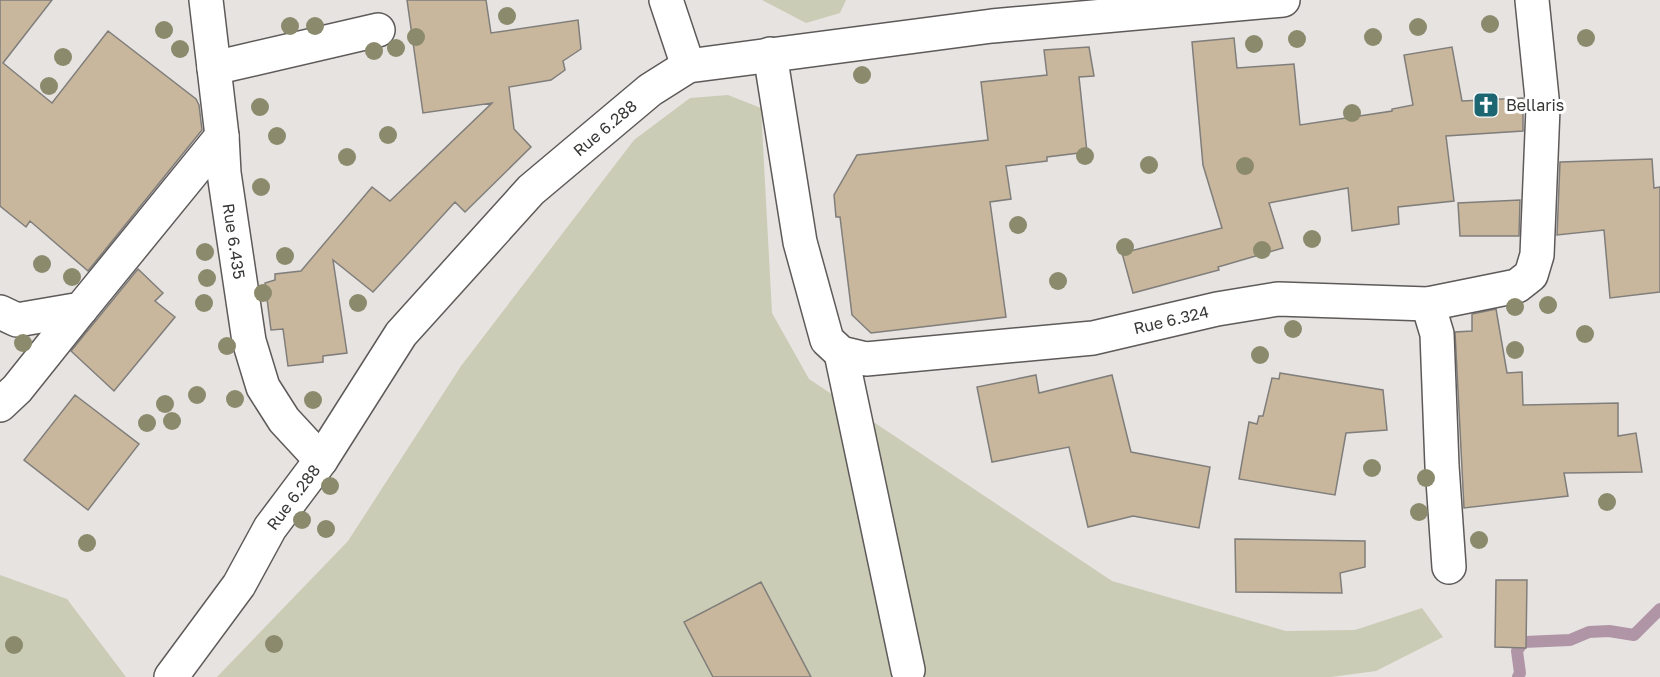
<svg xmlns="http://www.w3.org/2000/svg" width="1660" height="677" font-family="'Golos Text',sans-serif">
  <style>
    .green { fill: #caccb5 }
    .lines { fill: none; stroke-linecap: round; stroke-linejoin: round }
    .stream { stroke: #b095a7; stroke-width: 12 }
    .building { fill: #c8b79d; stroke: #807e7b; stroke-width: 1.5 }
    .street-casing { stroke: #5e5a59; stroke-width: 36 }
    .street { stroke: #fff; stroke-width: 33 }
    .tree { fill: #8b8a6c }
    .labels { text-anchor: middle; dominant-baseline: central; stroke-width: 6; stroke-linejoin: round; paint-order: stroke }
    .poi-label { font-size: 16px; fill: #383736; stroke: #fff; text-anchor: start }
    .street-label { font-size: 16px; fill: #383736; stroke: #fff }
  </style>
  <rect width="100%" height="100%" fill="#e7e3e1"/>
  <path class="green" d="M762 0H846L840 13 806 23Z
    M728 95 761 108 772 313 809 379 1112 581 1286 631 1355 630 1422 608 1443 637 1376 671 1331 677H217L348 541 461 366 634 140 690 98Z
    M0 575 67 599 126 677H0Z"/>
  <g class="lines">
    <path class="stream" d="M1518 677 1520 673 1517 651 1523 642 1570 640 1589 632 1609 631 1634 635 1660 609"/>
  </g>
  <path class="building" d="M0 0H52L3 63 52 103 108 31 196 99 199 105 202 130 88 271 30 221 26 227 0 206Z
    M407 0H486L491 33 578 20 581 49 563 61 565 70 551 80 509 87 514 129 531 147 465 212 455 202 373 292 333 260 347 353 323 356V362L288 366 283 329 271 330 265 283 275 280V274L301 271 372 187 390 201 492 103 423 113Z
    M1234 38 1237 68 1294 64 1300 125 1392 111V109L1413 105 1404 55 1452 47 1462 101 1523 98V131L1446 136 1454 201 1398 207 1399 224 1352 231 1348 188 1269 203 1283 248 1218 267 1219 270 1133 293 1122 253 1222 228 1203 165 1192 42Z
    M1089 47 1094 76 1079 77 1087 152 1047 157V161L1006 166 1011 199 990 202 1006 317 871 333 852 315 840 217H836L834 195 857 155 988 140 981 82 1047 75 1044 50Z
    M1652 159 1654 188 1660 187V292L1610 298 1604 230 1557 235 1560 162Z
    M1520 200 1519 236H1460L1458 203Z
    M138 269 163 293 155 301 175 317 114 391 71 351Z
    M1496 309 1507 373 1522 372 1523 405 1618 403V436L1636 433 1642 472 1564 473 1568 496 1464 508 1455 332 1472 331V314Z
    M1280 373 1383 390 1387 430 1346 433 1335 495 1239 479 1249 422 1257 424 1259 416H1263L1272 378 1279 379Z
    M1036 375 1039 393 1112 375 1131 452 1210 467 1199 528 1133 516 1088 527 1069 447 992 462 977 387Z
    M75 395 139 444 88 510 24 460Z
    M1235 539 1365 541V567L1340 573 1342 593 1236 592Z
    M1496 580H1527L1526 648 1495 647Z
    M761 582 811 677H713L684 622Z"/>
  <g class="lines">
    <g class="street-casing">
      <g id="street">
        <path id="s1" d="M206 0 222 136 224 173 249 341 263 387 284 420 321 460"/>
        <path d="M666 0 688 66"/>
        <path id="s2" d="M770 54 800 242 827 340 841 353 866 359 1093 338 1217 309 1278 299 1428 304 1517 286 1531 275 1537 255 1543 108 1532 0"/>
        <path d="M214 68 378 30"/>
        <path d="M1428 304 1437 334 1442 466 1449 567"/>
        <path d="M0 312 17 320 81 309 222 136"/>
        <path d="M841 353 908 670"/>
        <path d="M0 405 17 389 81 309"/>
        <path id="s3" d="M171 677 239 585 270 528 321 460 401 334 531 190 650 90 688 66 992 26 1283 0"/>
      </g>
    </g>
    <use href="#street" class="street"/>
  </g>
  <g class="tree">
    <circle cx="507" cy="16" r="9"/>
    <circle cx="1490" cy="24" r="9"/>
    <circle cx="290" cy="26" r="9"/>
    <circle cx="315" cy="26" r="9"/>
    <circle cx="1418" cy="27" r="9"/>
    <circle cx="164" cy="30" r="9"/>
    <circle cx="416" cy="37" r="9"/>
    <circle cx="1373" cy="37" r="9"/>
    <circle cx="1586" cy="38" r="9"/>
    <circle cx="1297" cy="39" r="9"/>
    <circle cx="1254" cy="44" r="9"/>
    <circle cx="396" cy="48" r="9"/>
    <circle cx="180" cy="49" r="9"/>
    <circle cx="374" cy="51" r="9"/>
    <circle cx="63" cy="57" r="9"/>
    <circle cx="862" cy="75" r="9"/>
    <circle cx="49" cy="86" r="9"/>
    <circle cx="260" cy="107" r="9"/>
    <circle cx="1352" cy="113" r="9"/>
    <circle cx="388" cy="135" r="9"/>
    <circle cx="277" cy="136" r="9"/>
    <circle cx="1085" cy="156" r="9"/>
    <circle cx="347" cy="157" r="9"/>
    <circle cx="1149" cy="165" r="9"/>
    <circle cx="1245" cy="166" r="9"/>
    <circle cx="261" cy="187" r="9"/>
    <circle cx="1018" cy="225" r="9"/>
    <circle cx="1312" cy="239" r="9"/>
    <circle cx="1125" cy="247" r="9"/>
    <circle cx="1262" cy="250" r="9"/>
    <circle cx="205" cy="252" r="9"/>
    <circle cx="285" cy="256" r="9"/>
    <circle cx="42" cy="264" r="9"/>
    <circle cx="72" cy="277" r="9"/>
    <circle cx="207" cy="278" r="9"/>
    <circle cx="1058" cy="281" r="9"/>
    <circle cx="263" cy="293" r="9"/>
    <circle cx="204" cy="303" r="9"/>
    <circle cx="358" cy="303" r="9"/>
    <circle cx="1548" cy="305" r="9"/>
    <circle cx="1515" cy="307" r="9"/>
    <circle cx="1293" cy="329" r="9"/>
    <circle cx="1585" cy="334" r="9"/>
    <circle cx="23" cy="343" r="9"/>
    <circle cx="227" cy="346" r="9"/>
    <circle cx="1515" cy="350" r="9"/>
    <circle cx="1260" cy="355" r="9"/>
    <circle cx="197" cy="395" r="9"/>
    <circle cx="235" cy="399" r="9"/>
    <circle cx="313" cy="400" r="9"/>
    <circle cx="165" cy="404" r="9"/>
    <circle cx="172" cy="421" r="9"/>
    <circle cx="147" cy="423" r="9"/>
    <circle cx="1372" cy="468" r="9"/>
    <circle cx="1426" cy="478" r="9"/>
    <circle cx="330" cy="486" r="9"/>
    <circle cx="1607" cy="502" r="9"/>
    <circle cx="1419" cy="512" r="9"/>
    <circle cx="302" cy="520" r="9"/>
    <circle cx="326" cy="529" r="9"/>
    <circle cx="1479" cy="540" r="9"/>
    <circle cx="87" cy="543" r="9"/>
    <circle cx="274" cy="644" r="9"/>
    <circle cx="14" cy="645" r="9"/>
  </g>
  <defs>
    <g id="church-square" transform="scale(1.35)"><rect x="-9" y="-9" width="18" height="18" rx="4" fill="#1c6672" stroke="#fff"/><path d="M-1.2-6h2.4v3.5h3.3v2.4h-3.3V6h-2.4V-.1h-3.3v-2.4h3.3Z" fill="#fff"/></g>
  </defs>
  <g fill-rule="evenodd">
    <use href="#church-square" x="1486" y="105"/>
  </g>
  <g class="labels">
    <g class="poi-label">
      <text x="1506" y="105">Bellaris</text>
    </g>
    <g class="street-label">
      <text stroke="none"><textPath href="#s3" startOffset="704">Rue 6.288</textPath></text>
      <text stroke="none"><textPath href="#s1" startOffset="243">Rue 6.435</textPath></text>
      <text stroke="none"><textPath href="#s2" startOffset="645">Rue 6.324</textPath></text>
      <text stroke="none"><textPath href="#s3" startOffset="218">Rue 6.288</textPath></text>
    </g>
  </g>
</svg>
